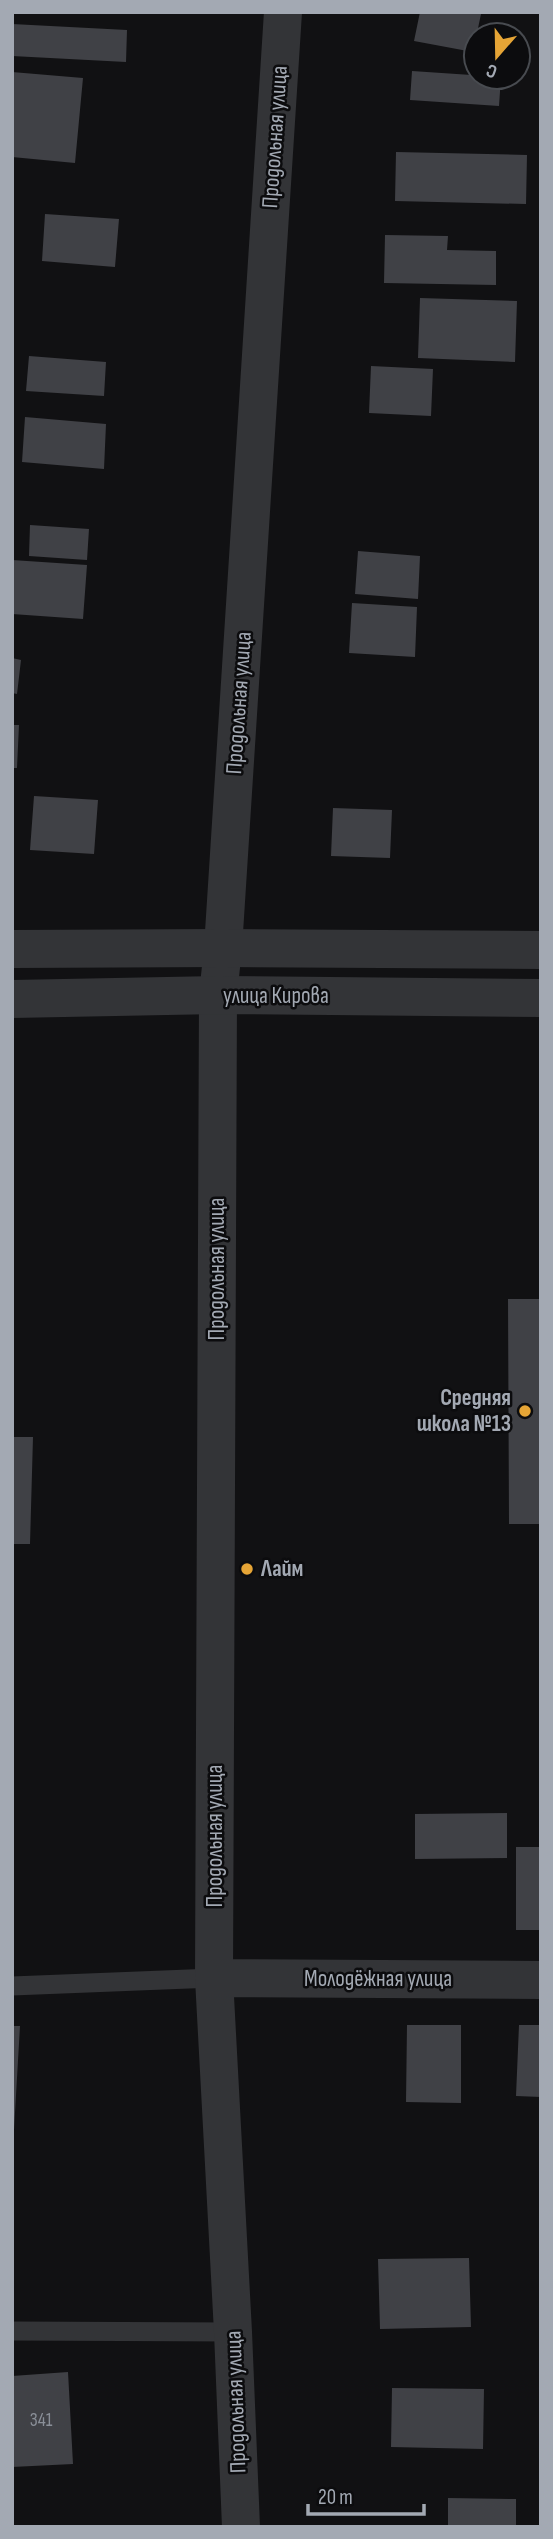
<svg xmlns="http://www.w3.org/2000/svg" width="553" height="2539" font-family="'Sofia Sans Condensed',sans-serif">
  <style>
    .building { fill: #404146 }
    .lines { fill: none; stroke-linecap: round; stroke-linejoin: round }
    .service { stroke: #333437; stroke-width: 19 }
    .minor { stroke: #333437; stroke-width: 38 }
    .tertiary { stroke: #333437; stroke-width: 38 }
    .poi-dot { fill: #e6a536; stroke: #0c0c0e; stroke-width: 2.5 }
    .labels { text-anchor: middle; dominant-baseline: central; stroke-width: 5; stroke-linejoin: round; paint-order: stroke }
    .number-label { font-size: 19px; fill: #8a8f98 }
    .street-label { font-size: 23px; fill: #a3a9b3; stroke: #0c0c0e }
    .poi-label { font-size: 23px; font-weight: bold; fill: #a3a9b3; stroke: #0c0c0e; text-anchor: end }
  </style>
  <rect width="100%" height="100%" fill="#111113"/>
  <path class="building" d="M420 12 481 14 473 52 414 41Z
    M12 24 127 30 126 62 12 56Z
    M412 71 501 77 499 106 410 100Z
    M12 72 83 78 75 163 12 157Z
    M396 152 527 155 526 204 395 201Z
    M45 214 119 219 115 267 42 261Z
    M385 235 448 236 447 250 496 251V285L384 283Z
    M420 298 517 301 515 362 418 358Z
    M29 356 106 362 104 396 26 391Z
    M371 366 433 369 431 416 369 413Z
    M25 417 106 424 104 469 22 462Z
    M30 525 89 529 87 560 29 556Z
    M358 551 420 556 418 599 355 594Z
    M12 560 87 565 83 619 12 614Z
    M352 603 417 607 415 657 349 653Z
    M12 658 21 660 17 694 12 693Z
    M12 725H19L17 768H12Z
    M34 796 98 800 94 854 30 850Z
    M333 808 392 810 390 858 331 856Z
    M508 1299H541V1524H509Z
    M12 1437H33L30 1544H12Z
    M507 1813V1858L415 1859V1814Z
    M516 1847H541V1930H516Z
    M407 2025H461V2103L406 2102Z
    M519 2025H541V2097L516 2096Z
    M12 2026H20L14 2130H12Z
    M469 2258 471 2327 380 2329 378 2259Z
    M68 2372 73 2464 12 2467V2376Z
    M392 2388 484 2389 483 2449 391 2447Z
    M448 2498 516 2499V2527H448Z"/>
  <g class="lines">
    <path class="service" d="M12 1986 214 1978
      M12 2331 233 2332"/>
    <path class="minor" d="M214 1978 541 1980
      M241 2527 233 2332 214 1978 218 995 223 948 283 12"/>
    <path class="tertiary" d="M12 949 223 948 541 950
      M12 999 218 995 541 998"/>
  </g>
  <g class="poi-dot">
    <circle cx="525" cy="1411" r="7"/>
    <circle cx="247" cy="1569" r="7"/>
  </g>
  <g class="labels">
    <g class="number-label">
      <text x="41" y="2420">341</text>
    </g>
    <g class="street-label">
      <text transform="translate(275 137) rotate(-86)">Продольная улица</text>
      <text transform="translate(239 703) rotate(-86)">Продольная улица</text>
      <text x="276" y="996">улица Кирова</text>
      <text transform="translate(217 1269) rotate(-90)">Продольная улица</text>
      <text transform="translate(215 1836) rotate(-90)">Продольная улица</text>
      <text x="378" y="1979">Молодёжная улица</text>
      <text transform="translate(236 2402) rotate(-92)">Продольная улица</text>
    </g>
    <g class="poi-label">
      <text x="511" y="1398">Средняя<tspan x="511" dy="26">школа №13</tspan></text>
      <text x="261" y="1569" text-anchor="start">Лайм</text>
    </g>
  </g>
  <rect width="553" height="2539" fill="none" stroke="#a3a9b3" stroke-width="28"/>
  <g transform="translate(497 56) rotate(200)"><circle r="33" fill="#0c0c0e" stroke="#484b50" stroke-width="2"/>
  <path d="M0-5L12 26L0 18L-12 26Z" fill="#e6a536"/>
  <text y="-10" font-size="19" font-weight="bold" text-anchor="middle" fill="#a3a9b3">С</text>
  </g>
  <path d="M308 2504v10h116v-10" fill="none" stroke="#a3a9b3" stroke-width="3.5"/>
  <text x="318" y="2504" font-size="21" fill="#a3a9b3" stroke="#0c0c0e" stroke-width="5" paint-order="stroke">20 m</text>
</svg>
